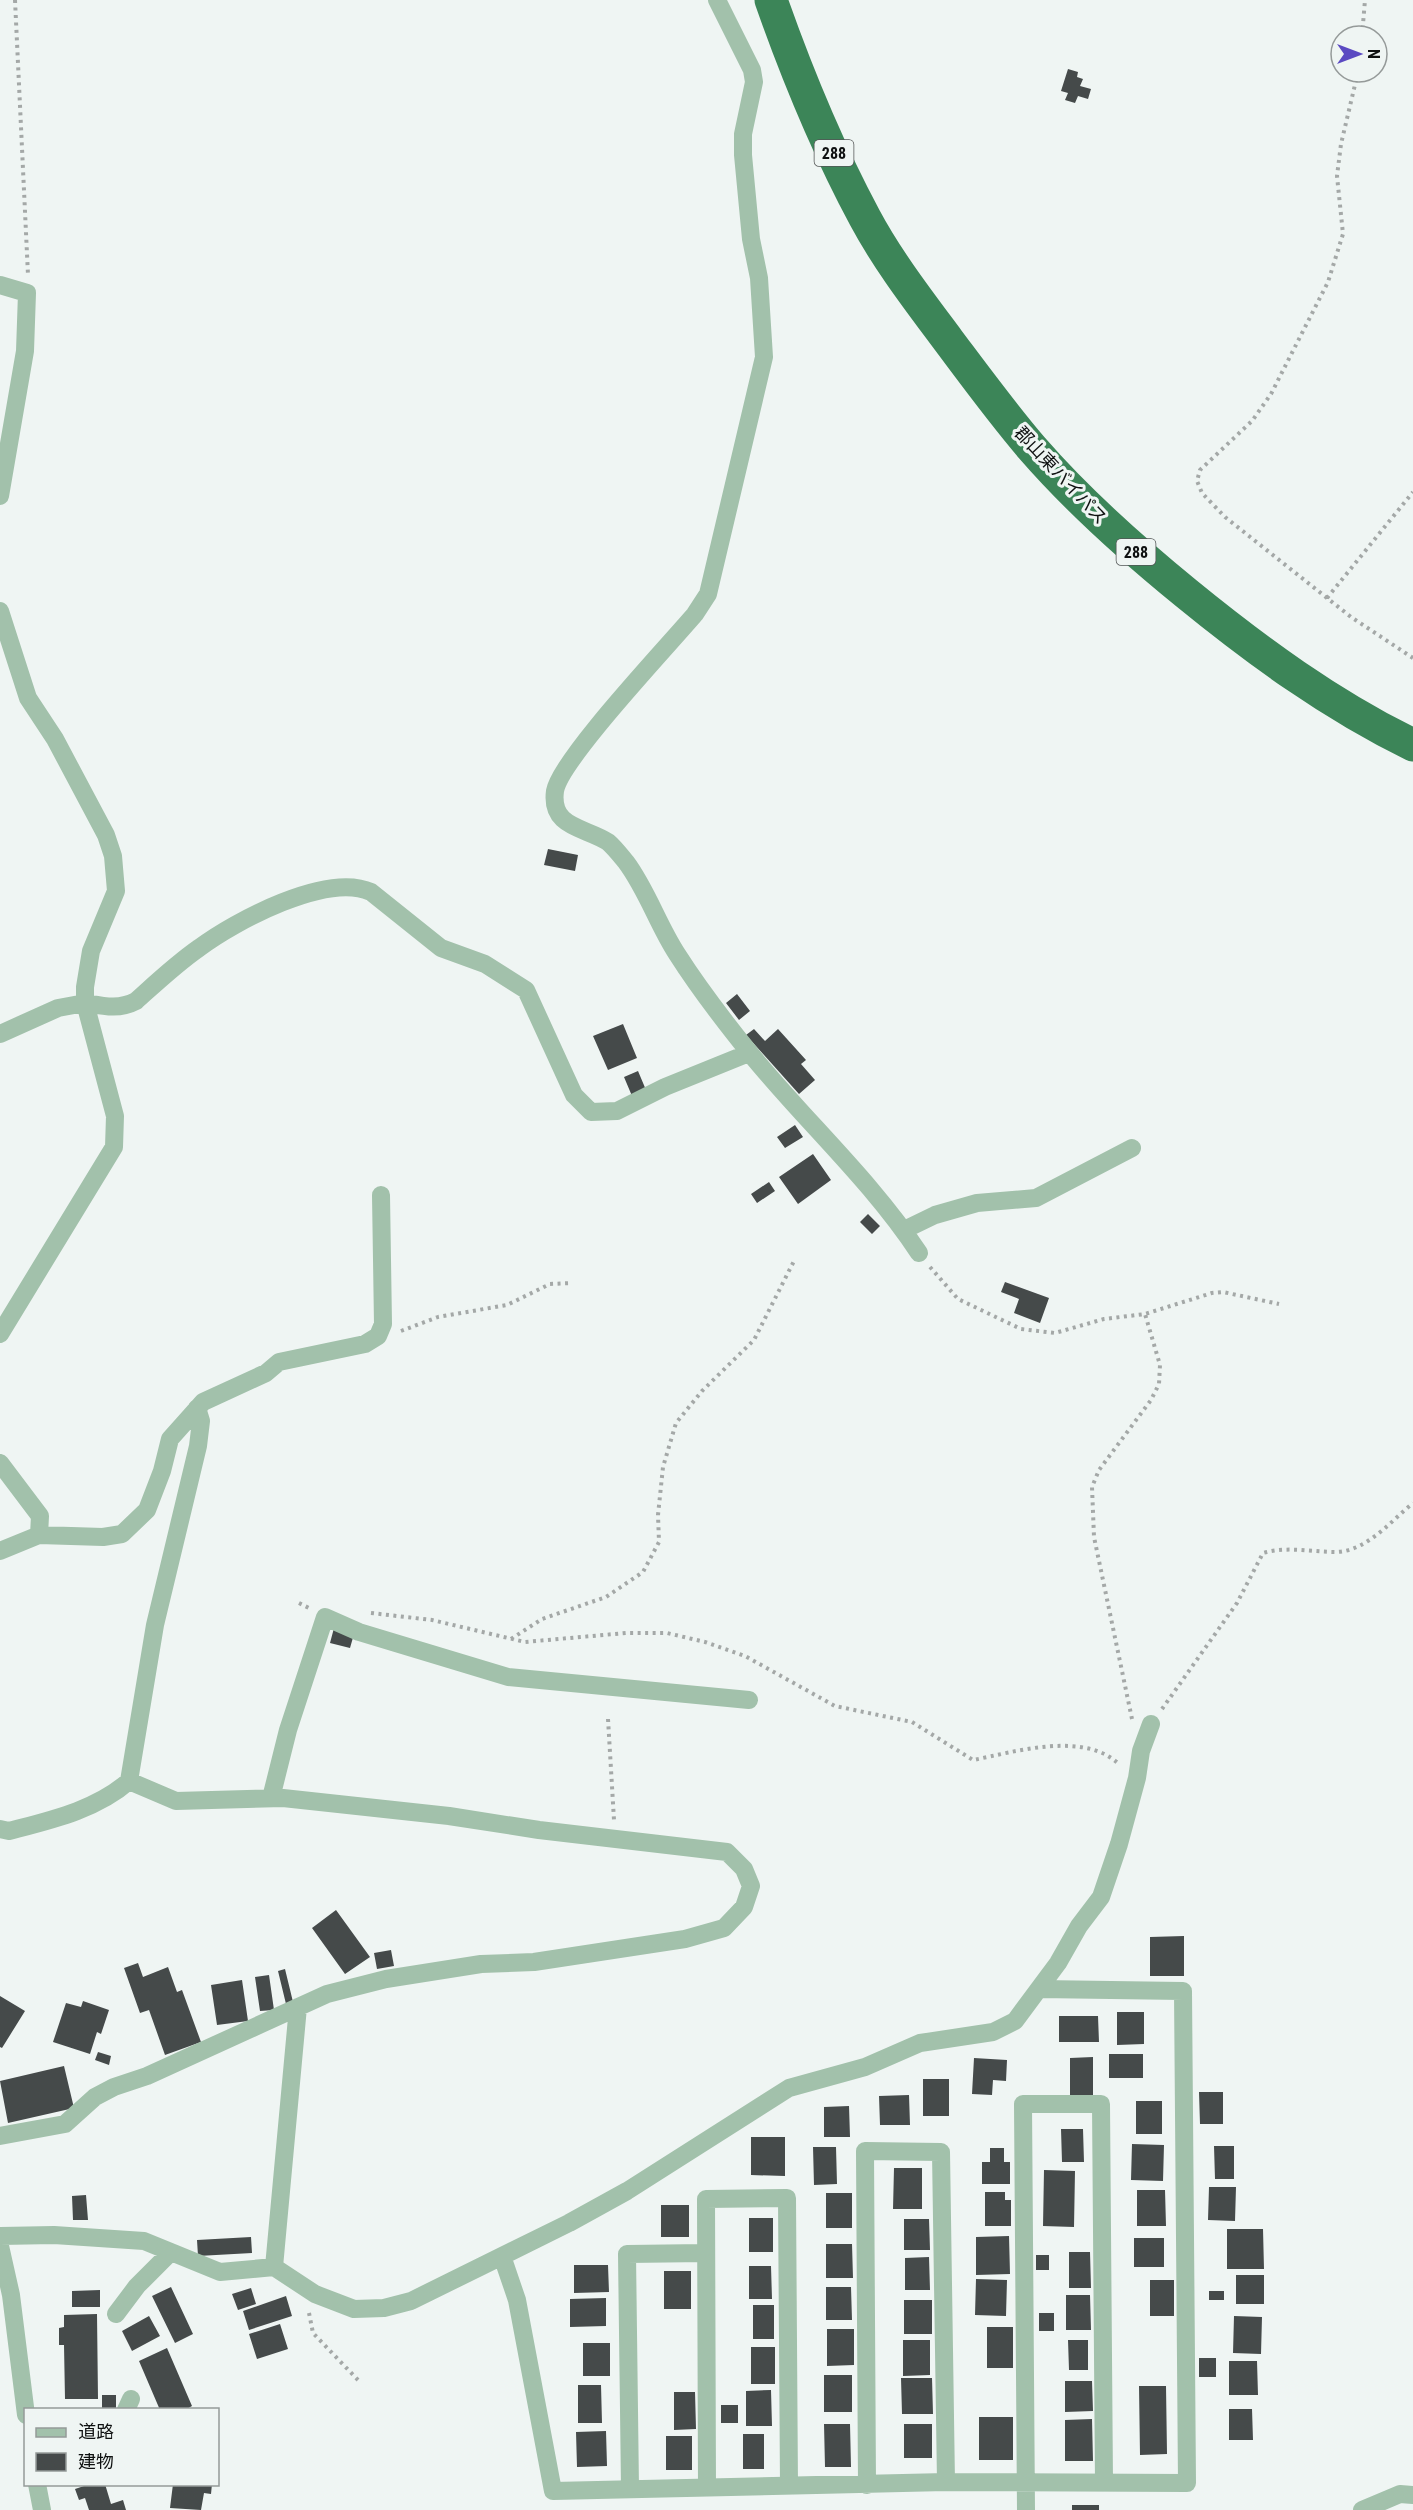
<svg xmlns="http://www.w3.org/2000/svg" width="1413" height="2510" font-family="'Roboto Condensed','Noto Sans JP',sans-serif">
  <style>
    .building { fill: #454a4a }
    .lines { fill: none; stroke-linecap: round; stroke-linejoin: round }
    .path { stroke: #a4a8a7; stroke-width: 4; stroke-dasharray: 3 4.5; stroke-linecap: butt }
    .street { stroke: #a2c1ab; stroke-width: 18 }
    .highway { stroke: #3c8558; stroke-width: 33 }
    .labels { text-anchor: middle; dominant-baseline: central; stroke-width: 6; stroke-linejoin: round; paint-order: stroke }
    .shield { fill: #eff5f3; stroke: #525555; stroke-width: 1.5 }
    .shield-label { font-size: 16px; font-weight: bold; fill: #0f1111 }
    .street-label { font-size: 18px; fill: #0f1111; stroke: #eff5f3 }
  </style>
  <rect width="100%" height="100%" fill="#eff5f3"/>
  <path class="building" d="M1068 69 1078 72 1077 77 1083 79 1080 86 1091 89 1088 99 1078 96 1075 103 1065 100 1068 93 1061 91Z
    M548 849 578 855 575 871 544 865Z
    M737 994 750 1011 739 1020 726 1003Z
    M623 1024 637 1058 608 1070 593 1036Z
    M754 1029 765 1041 778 1029 806 1060 801 1064 815 1080 799 1094 746 1035Z
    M638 1071 646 1090 632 1096 624 1077Z
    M795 1125 803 1137 785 1148 777 1137Z
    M813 1154 831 1180 798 1204 779 1177Z
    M769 1182 775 1191 757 1203 751 1194Z
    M868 1214 880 1226 872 1234 860 1222Z
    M1005 1282 1049 1298 1040 1323 1014 1313 1019 1299 1001 1292Z
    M334 1628 354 1634 350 1648 330 1643Z
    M336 1910 370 1957 345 1974 312 1928Z
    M1184 1936V1976H1150V1937Z
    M391 1950 394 1966 377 1969 374 1953Z
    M138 1963 143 1977 168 1967 177 1992 182 1990 201 2042 165 2055 149 2010 140 2013 124 1968Z
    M285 1969 293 2002 286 2004 278 1971Z
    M269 1975 274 2010 260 2011 255 1977Z
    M242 1980 248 2021 217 2025 211 1985Z
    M0 1996 25 2011 2 2048 0 2047Z
    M83 2001 109 2010 101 2034 97 2032 90 2054 53 2042 66 2003 81 2007Z
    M1117 2012H1144V2044L1117 2045Z
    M1059 2016H1098L1099 2042H1059Z
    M98 2052 111 2056 109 2065 95 2060Z
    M1109 2054H1143V2078H1109Z
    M1093 2057V2095H1070V2058Z
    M974 2058 1007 2060 1006 2081 993 2080 992 2095 972 2094Z
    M64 2066 74 2108 8 2123 0 2081Z
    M923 2079H949V2116H923Z
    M1199 2092H1223V2124H1200Z
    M909 2095 910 2125H880L879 2096Z
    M1136 2101H1162V2134H1136Z
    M849 2106 850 2137H824V2107Z
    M1061 2129H1083L1084 2162H1062Z
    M751 2137H785V2176L751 2175Z
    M1132 2144 1164 2145 1163 2181 1131 2180Z
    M1214 2146H1234V2179H1215Z
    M813 2147H836L837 2184 814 2185Z
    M990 2148H1004V2162H1010V2184H982V2162H990Z
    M894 2168H922V2209H893Z
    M1044 2170 1075 2171 1074 2227 1043 2226Z
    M1209 2187H1236L1235 2221 1208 2220Z
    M1137 2190H1165L1166 2226H1137Z
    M985 2192H1005V2200H1011V2226H985Z
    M826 2193H852V2228H826Z
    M86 2195 88 2220H73L72 2196Z
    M661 2205H689V2237H661Z
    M749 2218H773V2252H749Z
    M904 2219H929L930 2250H904Z
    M1227 2229H1263L1264 2269H1227Z
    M1009 2236 1010 2274 976 2275V2237Z
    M251 2237 252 2253 198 2256 197 2240Z
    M1134 2238H1164V2267H1134Z
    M826 2244H852L853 2278H826Z
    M1069 2252H1090L1091 2288H1069Z
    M1036 2255H1049V2270H1036Z
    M929 2257 930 2290H905V2258Z
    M574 2265H608L609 2292 574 2293Z
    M749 2266H771L772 2299H749Z
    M664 2271H691V2309H664Z
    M1236 2275H1264V2304H1236Z
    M976 2279 1007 2280 1006 2316 975 2315Z
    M1150 2280H1174V2316H1150Z
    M171 2287 193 2334 175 2343 152 2296Z
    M826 2287H851L852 2320H826Z
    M251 2288 256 2304 238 2310 232 2294Z
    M100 2290V2307H72V2291Z
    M1209 2291H1224V2300H1209Z
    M1066 2295H1090L1091 2330H1066Z
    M286 2296 292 2316 249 2330 243 2311Z
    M606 2298V2326L570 2327V2299Z
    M904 2300H932V2334H904Z
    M753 2305H774V2339H753Z
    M1039 2313H1054V2331H1039Z
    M97 2314 98 2399H65L64 2345H59V2328L64 2327V2315Z
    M149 2316 160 2336 132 2351 122 2331Z
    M1234 2316 1262 2317 1261 2354 1233 2353Z
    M280 2324 288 2349 257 2359 249 2334Z
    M987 2327H1013V2368H987Z
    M827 2329H854V2365L827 2366Z
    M903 2340H930V2375L903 2376Z
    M1068 2340H1088V2370H1069Z
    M583 2343H610V2376H583Z
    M751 2347H775V2384H751Z
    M167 2348 192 2406 185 2410H160L139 2361Z
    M1199 2358H1216V2377H1199Z
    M1229 2361H1257L1258 2395H1229Z
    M824 2375H852V2412H824Z
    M901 2378H932L933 2414H902Z
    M1065 2381H1092L1093 2411 1065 2412Z
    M578 2385H601L602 2423H578Z
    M1139 2386H1166L1167 2454 1140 2455Z
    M771 2390 772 2426H746V2391Z
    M674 2392H695L696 2429 674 2430Z
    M102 2395H116V2410H102Z
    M721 2405H738V2423H721Z
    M1229 2409H1252L1253 2440H1229Z
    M979 2417H1013V2460H979Z
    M1092 2419 1093 2461H1065V2420Z
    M824 2424H850L851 2467H825Z
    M904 2424H932V2458H904Z
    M606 2431 607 2466 577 2467 576 2432Z
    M743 2434H764V2469H743Z
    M666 2436H692V2470H666Z
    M90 2484H105L111 2504 123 2500 126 2510H89L85 2498 79 2500 75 2489Z
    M173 2484H212L211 2494 204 2493 201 2510 170 2508Z
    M1072 2505H1099V2510H1072Z"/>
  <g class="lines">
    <path class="path" d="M15 0 28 275
      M1362 36 1365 0
      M1358 72 1341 144 1337 176 1343 234 1328 282 1271 394 1252 421 1200 470 1197 481 1202 493 1225 517 1351 617 1413 658
      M1327 598 1413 492
      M930 1267 958 1299 1021 1329 1055 1333 1104 1319 1145 1314 1212 1293 1223 1292 1279 1304
      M401 1331 438 1317 507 1305 550 1284 572 1283
      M299 1603 309 1608
      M371 1613 432 1620 525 1642 626 1633H667L705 1642 745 1656 835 1706 912 1722 973 1760C1015 1752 1084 1730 1120 1765
      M511 1639 542 1619 606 1597 643 1572 659 1542 658 1515 663 1467 676 1423 702 1391 754 1340 795 1259
      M1162 1709 1237 1603 1263 1553C1288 1546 1311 1552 1336 1552 1367 1551 1391 1521 1413 1503
      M608 1719 614 1820
      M1132 1719 1094 1537 1092 1487 1099 1470 1151 1400 1159 1384 1160 1365 1145 1314
      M309 2313 313 2333 358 2380"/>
    <path class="street" d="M717 0 752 70 754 82 743 134V155L751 239 759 278 764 357 708 594 695 614C669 645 560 760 555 791 550 828 585 827 608 842 614 847 621 856 626 862 647 890 658 925 677 954 698 987 724 1021 749 1052 804 1120 871 1180 919 1253
      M0 285 27 293 25 351 0 496
      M0 611 28 698 55 739 106 835 113 856 116 891 91 951 85 987V1003L58 1008 0 1034
      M904 1230 935 1215 977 1203 1036 1198 1132 1148
      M0 1334 114 1147 115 1116 85 1003C103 1006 119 1010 136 1001 156 983 176 964 199 948 235 921 327 872 371 892L441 948 485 964 526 990 574 1095 591 1112 617 1111 665 1087 749 1053
      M0 1463 40 1516 39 1535
      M0 1551 39 1535 103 1537 122 1534 147 1510 162 1471 170 1439 203 1402 266 1373 279 1362 365 1344 378 1336 383 1324 381 1195
      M129 1781 155 1625 198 1446 201 1421 197 1408
      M271 1798 288 1730 325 1617 359 1632 508 1677 749 1700
      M0 1829 9 1831C51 1820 96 1810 129 1781L176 1801 283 1798 449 1816 539 1830 727 1852 744 1869 751 1886 744 1907 724 1928 685 1939 534 1962 481 1964 386 1979 327 1994 147 2076 114 2087 95 2097 65 2124 0 2136
      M0 2236 54 2235 144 2241 220 2272 274 2267 315 2294 354 2309 384 2308 411 2301 569 2223 627 2191 789 2088 865 2067 920 2043 993 2032 1015 2021 1058 1963 1079 1926 1101 1897 1119 1844 1137 1778 1141 1751 1151 1724
      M0 2246 11 2295 26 2415
      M502 2256 517 2300 553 2491 946 2482 1187 2483 1183 1991 1039 1989
      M274 2267 298 2007
      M116 2314 137 2286 171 2252
      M126 2410 131 2399
      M37 2484 42 2510
      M867 2485 865 2151 941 2152 946 2482
      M707 2487 706 2199 787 2198 789 2486
      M630 2488 627 2254 705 2253
      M1026 2510 1023 2104H1101L1104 2482
      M1362 2510 1400 2494 1413 2495"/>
    <path class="highway" d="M771 0C797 74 828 149 865 218 888 261 919 301 948 340 975 376 1002 413 1032 448 1078 501 1132 549 1186 593 1257 651 1331 705 1413 745"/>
  </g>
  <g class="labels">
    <g class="shield">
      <rect x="814.5" y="140" width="39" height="26" rx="4.5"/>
      <rect x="1116.5" y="539" width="39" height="26" rx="4.5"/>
    </g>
    <g class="shield-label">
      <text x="834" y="153">288</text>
      <text x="1136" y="552">288</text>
    </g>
    <g class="street-label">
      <text transform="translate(1061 475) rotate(47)">郡山東バイパス</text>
    </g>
  </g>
  <rect x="24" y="2408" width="195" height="78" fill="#eff5f3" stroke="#959a99" stroke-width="1.5"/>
  <rect x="36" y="2428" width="30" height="9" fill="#a2c1ab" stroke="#959a99" stroke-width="1.5"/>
  <text x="78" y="2438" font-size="18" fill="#0f1111">道路</text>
  <rect x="36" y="2453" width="30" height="18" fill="#454a4a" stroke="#959a99" stroke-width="1.5"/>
  <text x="78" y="2468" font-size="18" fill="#0f1111">建物</text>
  <g transform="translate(1359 54) rotate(90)"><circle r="28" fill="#eff5f3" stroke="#959a99" stroke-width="1.5"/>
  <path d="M0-4.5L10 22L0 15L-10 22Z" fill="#5b4ac2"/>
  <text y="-9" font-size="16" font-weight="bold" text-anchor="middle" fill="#0f1111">N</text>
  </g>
</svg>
